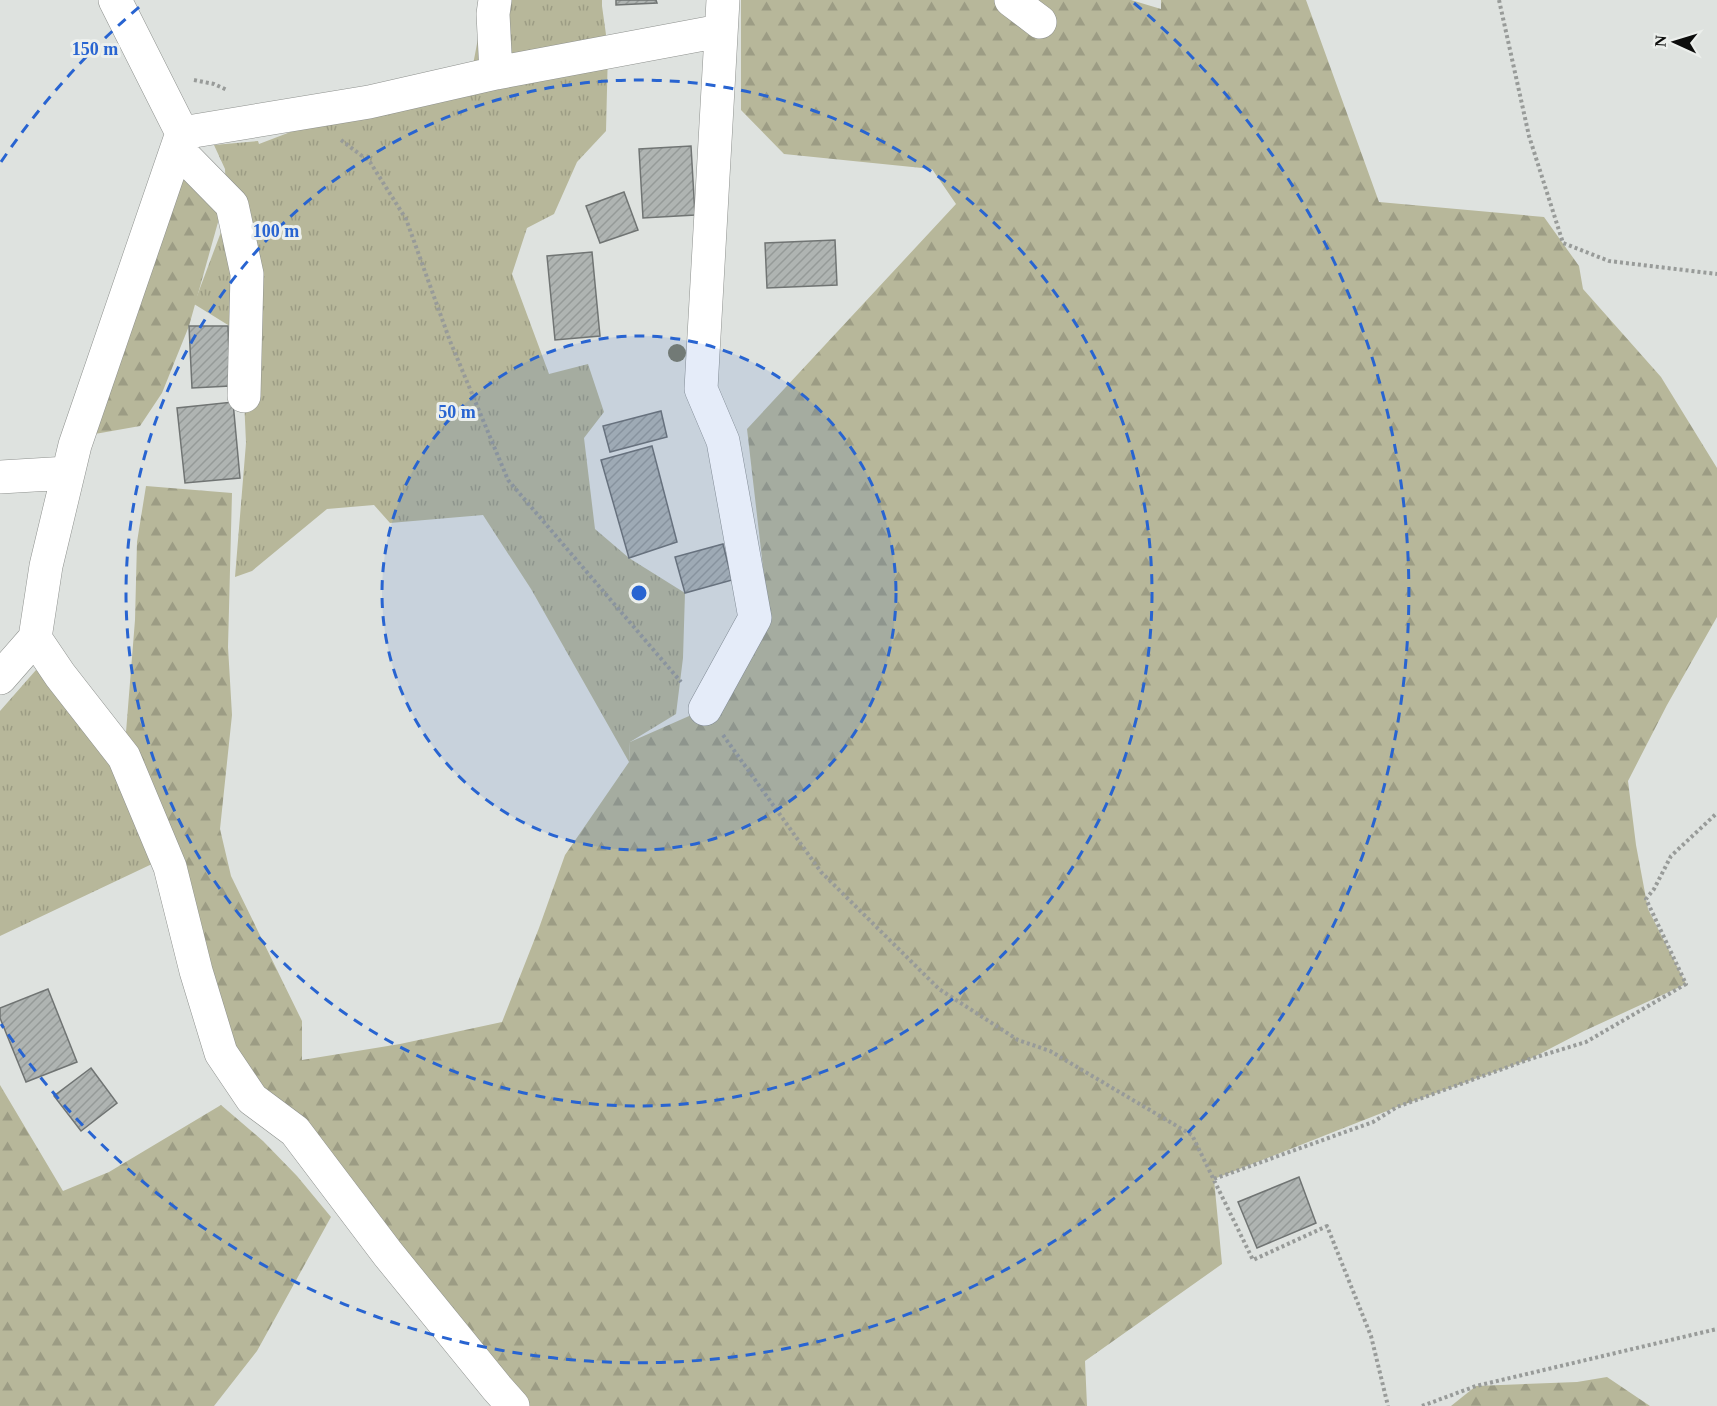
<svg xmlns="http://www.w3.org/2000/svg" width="1717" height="1406" font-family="'Times New Roman',serif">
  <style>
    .grass { fill: url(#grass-tufts) }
    .forest { fill: url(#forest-firs) }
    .building { fill: url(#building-hatch); stroke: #707473; stroke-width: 1.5 }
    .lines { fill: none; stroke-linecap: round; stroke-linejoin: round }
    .minor-casing { stroke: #8e918e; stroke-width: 34 }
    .path { stroke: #989b99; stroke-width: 4; stroke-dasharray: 3 3; stroke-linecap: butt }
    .minor { stroke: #fff; stroke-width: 33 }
    .tree { fill: #7d7e6a }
    .ring { fill: none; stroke: #2864d1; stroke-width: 3; stroke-dasharray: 10 8 }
    .centre { fill: #2864d1; stroke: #ecefec; stroke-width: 3 }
    .ring-label { font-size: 18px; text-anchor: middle; font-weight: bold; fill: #2864d1; stroke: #ecefec; stroke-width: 6; stroke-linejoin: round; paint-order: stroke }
  </style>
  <defs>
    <pattern id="grass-tufts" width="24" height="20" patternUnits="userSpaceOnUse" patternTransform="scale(1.5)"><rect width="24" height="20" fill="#b7b79a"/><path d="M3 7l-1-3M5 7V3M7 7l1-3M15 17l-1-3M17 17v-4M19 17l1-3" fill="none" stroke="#9c9c84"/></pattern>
    <pattern id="forest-firs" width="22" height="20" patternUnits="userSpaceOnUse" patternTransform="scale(1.5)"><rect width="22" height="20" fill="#b7b79a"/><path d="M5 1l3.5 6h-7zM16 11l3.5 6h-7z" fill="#9c9c84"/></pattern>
    <pattern id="building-hatch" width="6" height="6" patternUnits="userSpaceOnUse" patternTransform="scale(1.5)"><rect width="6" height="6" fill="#afb4b2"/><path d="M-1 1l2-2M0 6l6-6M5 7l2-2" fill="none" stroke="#959a98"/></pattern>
  </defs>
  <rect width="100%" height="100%" fill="#dee2df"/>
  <path class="grass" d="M487 0H602V6L608 49 606 131 577 162 554 214 527 228 512 274 549 374 588 364 604 412 584 438 595 529 629 558 685 593 683 658 676 714 630 742 629 762 531 589 483 515 390 523 374 505 327 509 252 571 235 577 246 443 241 333 194 304 227 216 225 169 214 145 258 141 259 144 369 102 468 91 480 28Z
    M36 670 95 720 152 864 0 936V711Z"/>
  <path class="forest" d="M741 0H1131L1161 9V0H1306L1379 202 1544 217 1579 266 1583 289 1661 377 1717 468V617L1667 705 1628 781 1636 845 1648 909 1686 984 1584 1031 1530 1059 1397 1107 1214 1179 1222 1264 1085 1361 1087 1406H515L381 1245 367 1198 284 1109 234 1072 124 757 135 620 137 542 146 486 232 493 228 647 232 715 220 829 231 876 302 1021V1060L400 1044 502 1022 539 928 565 855 629 762 630 742 705 709 769 619 747 429 956 204 932 169 784 154 741 110Z
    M183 177 222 208 189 326 162 393 140 426 78 437Z
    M0 1085 63 1191 109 1172 221 1105 263 1141 297 1176 331 1217 257 1351 214 1406H0Z
    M1607 1377 1650 1406H1451L1476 1386 1577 1382Z"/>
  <path class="building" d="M616 0H656L657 3 616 5Z
    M691 146 695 215 643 218 639 149Z
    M624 192 638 230 600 243 586 206Z
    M835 240 837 285 767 288 765 243Z
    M592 252 600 336 555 340 547 256Z
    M189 326H228L230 386 192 388Z
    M233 402 240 478 185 483 177 408Z
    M661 411 667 437 610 452 603 426Z
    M652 446 677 542 629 558 601 460Z
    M723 544 732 580 685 593 675 557Z
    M48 989 77 1062 26 1082 0 1018V1008Z
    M91 1068 117 1103 81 1131 54 1096Z
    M1299 1177 1316 1223 1257 1248 1238 1202Z"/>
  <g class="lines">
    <g class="minor-casing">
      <path id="minor" d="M495 0 493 14 496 73
        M1011 0 1040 22
        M182 133 369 102 496 73 720 31
        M177 149 232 205 247 274 244 396
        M0 477 68 473
        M35 638 60 675 124 757 170 867 196 971 221 1053 252 1099 295 1131 388 1254 497 1388 513 1406
        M0 678 35 638 46 566 75 445 182 133 115 0
        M705 709 755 618 723 441 701 389 723 0"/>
    </g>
    <path class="path" d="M1499 0 1529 136 1563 243 1609 261 1717 274
      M194 80 214 84 227 90
      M341 140 370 162 406 219 450 341 508 480 681 682
      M723 735 821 872 939 989 1018 1040 1050 1051 1192 1135 1253 1260 1327 1226 1371 1336 1388 1406
      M1214 1179 1373 1122 1397 1107 1530 1059 1586 1042 1686 984 1646 899 1654 889 1671 856 1717 813
      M1422 1406 1476 1386 1717 1329"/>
    <use href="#minor" class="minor"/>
  </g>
  <circle class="tree" cx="677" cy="353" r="9"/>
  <circle cx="639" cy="593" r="257" fill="#2864d1" fill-opacity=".12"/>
  <g class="ring">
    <circle cx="639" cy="593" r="257"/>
    <circle cx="639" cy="593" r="513"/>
    <path d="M1 162A770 770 0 0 1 144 3M1134 3A770 770 0 1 1 1 1024"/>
  </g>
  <circle cx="639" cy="593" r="9" class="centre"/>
  <g class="ring-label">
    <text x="95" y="55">150 m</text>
    <text x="276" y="237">100 m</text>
    <text x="457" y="418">50 m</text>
  </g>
  <g transform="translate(1675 42) rotate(274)" stroke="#ecefec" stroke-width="4.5" paint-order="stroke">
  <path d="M0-4.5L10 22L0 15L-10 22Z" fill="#0c0d0c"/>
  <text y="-9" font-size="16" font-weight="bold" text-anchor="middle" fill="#0c0d0c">N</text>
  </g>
</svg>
